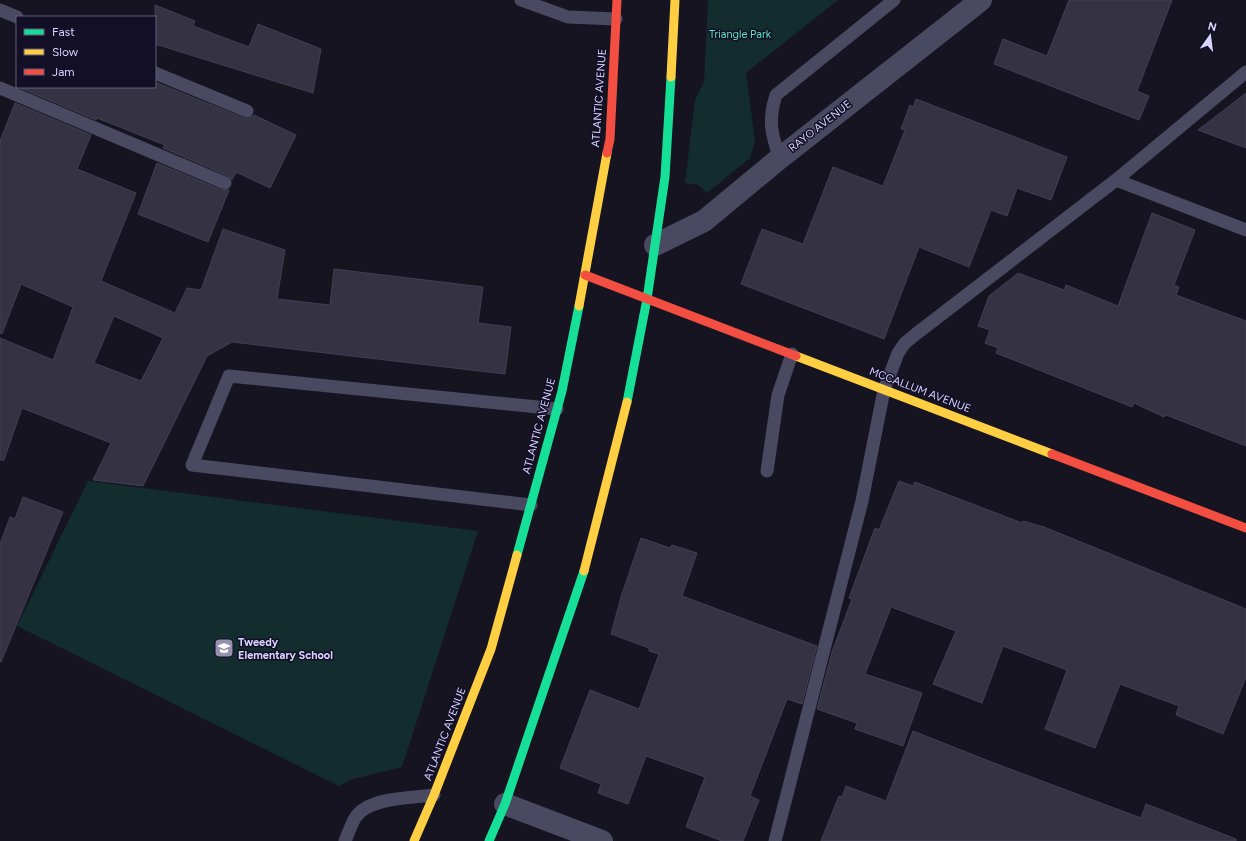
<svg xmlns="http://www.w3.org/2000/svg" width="1246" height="841" font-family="Figtree,sans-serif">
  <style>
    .green { fill: #132c2d }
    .building { fill: #343243; stroke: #433f54; fill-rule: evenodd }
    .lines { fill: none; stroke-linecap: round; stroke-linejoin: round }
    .lane { stroke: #4a4962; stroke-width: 13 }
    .street { stroke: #4a4962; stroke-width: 22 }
    .fast { stroke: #16e098; stroke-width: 9 }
    .slow { stroke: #ffcf43; stroke-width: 9 }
    .jam { stroke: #f24e42; stroke-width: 9 }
    .labels { text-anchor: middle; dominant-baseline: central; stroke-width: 3; stroke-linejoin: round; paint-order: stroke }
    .park-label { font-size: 11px; fill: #5fe0c0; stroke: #130f26 }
    .street-label { font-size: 11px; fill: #d9d4ff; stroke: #130f26 }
    .poi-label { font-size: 11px; font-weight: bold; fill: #d9d4ff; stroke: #130f26; text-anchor: start }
  </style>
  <rect width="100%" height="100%" fill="#161421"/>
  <path class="green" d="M708 0H838L746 73 755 141 750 158 707 193 698 185 685 183 695 100 704 82Z
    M88 481 478 531 402 767 353 779 339 786 17 626Z"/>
  <path class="building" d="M1069 0H1172L1137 91 1149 96 1139 120 994 64 1003 39 1047 56Z
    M155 5 195 21 193 26 249 47 258 24 321 49 313 93 155 44Z
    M155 82 244 118 248 119 254 115 296 135 270 188 236 172 232 180 228 176 163 148 165 145 97 118 96 120 20 88 155 87Z
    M1246 93V148L1198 130Z
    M916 99 1067 157 1051 200 1017 188 1007 216 991 210 969 267 919 247 884 339 741 284 762 229 803 244 833 167 883 186 905 130 901 129 910 105 913 107Z
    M15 103 91 135 77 169 136 193 101 281 175 313 187 288 201 290 223 229 285 250 277 299 330 305 334 269 483 287 478 323 511 327 505 374 232 342 207 356 143 486 93 480 111 443 22 408 4 460H0V338L53 360 73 307 21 284 2 334 0 333V141ZM114 316 163 338 141 381 94 363Z
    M157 163 222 190H229L208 242 138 214Z
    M1152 213 1195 230 1174 285 1179 287 1176 295 1246 321V446L1166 415 1164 417 1134 403 1132 407 996 353 998 348 985 343 990 330 978 326 989 296 1018 273 1064 290 1066 285 1118 306Z
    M899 481 913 486 915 482 1022 523 1023 521 1044 527 1246 609V677L1223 734 1176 715 1179 706 1120 684 1095 748 1045 729 1067 670 1003 646 982 703 933 684 956 631 891 607 865 674 922 693 903 746 855 729 857 723 817 709 832 652 852 599 849 598 875 528 879 530Z
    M23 497 63 512 1 662H0V544L10 517 15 519Z
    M641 538 670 548 672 545 697 553 682 596 817 646 802 704 787 699 750 796 759 800 743 841H722L686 827 705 777 646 756 628 804 598 793 601 784 560 768 590 690 639 709 659 654 649 651V648L611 634 621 597Z
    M913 731 994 763 1141 818 1146 804 1236 839V841H821L839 796 842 797 846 786 886 801Z"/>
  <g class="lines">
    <path class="lane" d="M521 0 568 17 616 19
      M0 10 17 17
      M155 73 247 111
      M0 88 225 183
      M780 158C771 134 768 120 776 95L894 0
      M1116 180 1246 230
      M767 471 778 395 792 354
      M531 505 192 465 229 376 557 409
      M345 841C348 834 351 825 355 818 368 797 412 798 434 795
      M775 841 862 501 884 390 898 353 905 343 916 334 1116 180 1246 72"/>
    <path class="street" d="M655 245 704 221 780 158 981 0
      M505 804 602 841"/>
    <path class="fast" d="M627 402 647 299 665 177 671 77
      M517 555 562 391 579 306
      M489 841 505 804 584 571"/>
    <path class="slow" d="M671 77 675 0
      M579 306 607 153
      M796 356 1052 454
      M584 571 627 402
      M414 841 434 795 491 649 517 555"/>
    <path class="jam" d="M607 153 610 139 617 0
      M585 275 796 356
      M1052 454 1246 528"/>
  </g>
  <defs>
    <g id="school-square" transform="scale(1)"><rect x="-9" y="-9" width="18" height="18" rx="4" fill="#9591b1" stroke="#130f26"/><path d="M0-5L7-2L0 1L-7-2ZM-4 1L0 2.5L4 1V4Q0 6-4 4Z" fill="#fff"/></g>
  </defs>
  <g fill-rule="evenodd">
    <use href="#school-square" x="224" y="648"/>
  </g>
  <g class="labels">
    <g class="park-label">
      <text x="740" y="34">Triangle Park</text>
    </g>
    <g class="street-label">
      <text transform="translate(599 98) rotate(-86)">ATLANTIC AVENUE</text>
      <text transform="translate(820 126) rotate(-38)">RAYO AVENUE</text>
      <text transform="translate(920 390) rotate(21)">MCCALLUM AVENUE</text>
      <text transform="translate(539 426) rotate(-75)">ATLANTIC AVENUE</text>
      <text transform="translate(445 734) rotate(-69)">ATLANTIC AVENUE</text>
    </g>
    <g class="poi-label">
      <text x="238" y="642">Tweedy<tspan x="238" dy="13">Elementary School</tspan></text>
    </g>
  </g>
  <rect x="16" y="16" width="140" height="72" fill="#130f26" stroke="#625e7d"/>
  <rect x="24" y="29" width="20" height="6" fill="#16e098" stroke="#625e7d"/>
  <text x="52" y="36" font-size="12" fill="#d9d4ff">Fast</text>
  <rect x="24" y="49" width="20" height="6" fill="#ffcf43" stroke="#625e7d"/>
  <text x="52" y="56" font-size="12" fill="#d9d4ff">Slow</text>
  <rect x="24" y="69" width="20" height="6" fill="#f24e42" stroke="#625e7d"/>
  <text x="52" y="76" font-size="12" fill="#d9d4ff">Jam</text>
  <g transform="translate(1210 36) rotate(14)" stroke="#130f26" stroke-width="3" paint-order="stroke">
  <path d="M0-3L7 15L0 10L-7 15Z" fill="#d9d4ff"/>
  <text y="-6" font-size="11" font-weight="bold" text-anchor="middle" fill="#d9d4ff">N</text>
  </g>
</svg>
